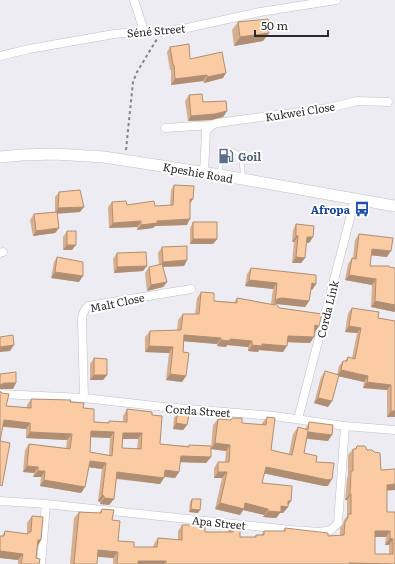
<svg xmlns="http://www.w3.org/2000/svg" width="395" height="564" font-family="Literata,serif">
  <style>
    .lines { fill: none; stroke-linecap: round; stroke-linejoin: round }
    .lane-casing { stroke: #c0c0c6; stroke-width: 5 }
    .street-casing { stroke: #c0c0c6; stroke-width: 9 }
    .secondary-casing { stroke: #c0c0c6; stroke-width: 12 }
    .path { stroke: #848487; stroke-width: 2; stroke-dasharray: 3 3; stroke-linecap: butt }
    .lane { stroke: #fff; stroke-width: 4 }
    .street { stroke: #fff; stroke-width: 8 }
    .secondary { stroke: #fff; stroke-width: 11 }
    .wall { fill: #d8af8d; fill-rule: evenodd }
    .shaded-wall { fill: #b08e73 }
    .building { fill: #fbcba4; stroke: #b08e73; fill-rule: evenodd }
    .labels { text-anchor: middle; dominant-baseline: central; stroke-width: 4; stroke-linejoin: round; paint-order: stroke }
    .street-label { font-size: 11px; fill: #2a2a2c; stroke: #fff }
    .service-label { font-size: 11px; font-weight: bold; fill: #4e5e75; stroke: #fff; text-anchor: start }
    .transit-label { font-size: 11px; font-weight: bold; fill: #164399; stroke: #fff; text-anchor: end }
  </style>
  <rect width="100%" height="100%" fill="#ececf2"/>
  <g class="lines">
    <g class="lane-casing">
      <path id="lane" d="M220 175 221 155 224 151C245 149 241 161 243 177"/>
    </g>
    <g class="street-casing">
      <path id="street" d="M134 0 144 31
        M0 56 29 49 114 34 144 31 161 32 187 28 260 12 336 0
        M165 128 212 125
        M204 173 206 131 212 125 217 123 329 108 357 101 388 102
        M0 253 3 252
        M0 394 84 398 164 407 274 416 345 426 395 430
        M84 398 82 320C82 314 84 310 88 306L191 289
        M298 419 355 199
        M0 501 46 504 291 530 320 532 331 530 338 523 345 426
        M41 564 46 504"/>
    </g>
    <g class="secondary-casing">
      <path id="secondary" d="M0 157 22 155 55 154 104 157 220 175 395 206"/>
    </g>
    <path class="path" d="M126 150 133 82 137 72 157 39"/>
    <use href="#lane" class="lane"/>
    <use href="#street" class="street"/>
    <use href="#secondary" class="secondary"/>
  </g>
  <path class="wall" d="M238 22 269 33 263 41 234 46 232 30Z
    M170 47 190 59 223 78 204 83 203 81 171 85V70H170L167 52Z
    M189 95 203 102 227 111 223 117 211 120 188 121 185 101Z
    M174 185 193 199 190 204 187 225 155 226 153 228 137 230V227L109 228 108 207 112 202 127 205 155 206H170L171 190Z
    M59 192 80 212 57 213 59 228 55 233 33 236 30 220 34 214 55 212V197Z
    M193 222 217 239 213 244H190V228Z
    M296 224 313 237 309 243 306 242 305 258 301 263H292L294 242H292L293 230Z
    M67 231 72 250H63V237Z
    M359 234 387 257 371 255 370 266 395 312 371 307 372 285 345 280 348 264 352 258H353L355 240Z
    M162 247 187 260 184 266 163 267 167 282 163 287 147 291 145 273 149 267 159 265 158 253Z
    M117 253 143 271 114 273 113 259Z
    M57 257 79 282 51 278 54 262Z
    M251 268 316 284 312 290H311L309 301 305 307 277 304H276L278 307 319 326 315 332 310 343 287 342 283 352 259 350 258 352 248 351V347L227 345 226 347 217 346V344L184 341 183 352 186 376 182 382 166 380 169 353 145 352V337L150 331H177L178 320 183 314H195L197 298 201 292 214 301 234 302 237 298 271 304 273 289 245 286 247 274Z
    M352 308 378 318 395 321V417H387V390L363 388 364 382 339 376 332 401 328 407 314 403 321 377 325 371 337 375 339 366 343 361H345L348 357 352 358 357 333 345 332 348 313Z
    M94 358 107 375 103 380H90V364Z
    M31 399 70 402 83 408 94 422 108 423 109 421 123 422V416L127 409 152 415 160 444 188 446 189 445 211 457 206 463 180 462 179 472 175 478 164 477 160 484 116 479 114 499 109 505 100 504V502L98 501 102 469 89 467 85 487 81 493 40 486 41 477H33L34 473 23 472 25 450 29 444 66 448 67 440 26 438V429L3 427 6 406 27 408V405ZM91 437 110 438 109 455 90 452ZM123 439H138L137 449 122 448Z
    M178 412 187 425 183 430 173 429 174 418Z
    M267 417 271 450 289 454 293 434 298 427 305 429 309 422 328 441 307 439 304 453 316 462 328 486H324L264 473 262 483 288 505V507L283 513H280L276 518 263 517 264 515 243 510 240 515 215 509 222 478H214V468L218 462H225L226 451 211 449 213 425 218 419 230 420 231 418 242 423 262 425V423Z
    M357 446 381 470 387 491V512H395V564H113V558L97 557V564H70L74 518 79 512 99 513 102 509 112 520 118 541 134 547H153L154 544 158 538 178 540V531L182 525 205 532H228V530L233 524 240 537H254L256 535H261L264 531H283L285 528 328 536 340 535V528L343 524 344 520 347 516V500H345L347 478 348 475V455L353 449H355ZM375 537H386L385 545H389V554H375Z
    M192 499 198 513 189 512 190 502Z
    M32 516 41 540 38 546 36 558 39 564H18V560L0 558V536H2L5 531 27 534V523Z"/>
  <path class="shaded-wall" d="M269 33 263 41 234 46 240 37Z
    M226 73 223 78 204 83 207 77Z
    M207 75 203 81 171 85 175 79Z
    M227 111 223 117 211 120 188 121 191 116Z
    M190 199H193L189 204Z
    M84 207 80 212 55 214 58 208Z
    M190 219 187 225 155 226 153 228 137 230 141 225 157 221Z
    M141 221 137 227 109 228 113 223Z
    M59 228 55 233 33 236 36 231Z
    M296 236H298L294 242H292Z
    M307 237H313L309 243 303 242Z
    M193 239H217L213 244H190Z
    M67 245H76L72 250H63Z
    M372 249 391 251 387 257 368 255Z
    M296 257 305 258 301 263H292Z
    M187 260 184 266 159 267 163 262Z
    M147 266 143 271 114 273 117 267Z
    M55 272 83 276 79 282 51 278Z
    M349 275 376 279 372 285 345 280Z
    M249 280 277 283 273 289 245 286Z
    M167 282 163 287 147 291 151 285Z
    M312 283 316 284 312 290 308 289Z
    M282 298 309 301 305 307 277 304 275 305 277 299Z
    M375 301 395 305V312L371 307Z
    M315 325 319 326 315 332Z
    M349 326 361 328 357 333 345 332Z
    M184 335 221 338 217 344 180 341Z
    M288 336 314 337 310 343 284 342Z
    M230 339 252 341 248 347 227 345 226 347 217 346 221 340Z
    M262 344 287 346 283 352 259 350 258 352 248 351 252 345Z
    M14 345 10 351 0 352V347Z
    M149 346 173 347 169 353 145 352Z
    M341 370 368 376 364 382 337 376Z
    M170 374 186 376 182 382 166 380Z
    M94 375H107L103 380H90Z
    M367 382 391 385 387 390 363 388Z
    M4 383H16L13 389H0V385Z
    M318 398 332 401 328 407 314 403Z
    M391 411H395V417H387Z
    M4 420 30 423 26 429 0 426Z
    M176 423 187 425 183 430 173 429Z
    M91 431 114 432 110 438 87 437Z
    M30 432 72 434 67 440 26 438Z
    M308 432 332 435 328 441 304 438Z
    M123 433H142L138 439H119Z
    M215 443 230 445 226 451 211 449Z
    M181 456 211 457 206 463 177 462Z
    M90 461 106 463 102 469 86 467Z
    M27 466 38 467 34 473 23 472Z
    M266 467 332 479 328 486H324L262 473Z
    M165 470 179 472 175 478 160 476Z
    M38 471H45L41 477H33Z
    M117 472 164 478 160 484 113 478Z
    M218 472H227L222 478H214Z
    M44 480 85 487 81 493 40 486Z
    M395 484V490L383 491 387 485Z
    M350 494H351L347 500H345Z
    M102 495 104 496 100 502 98 501Z
    M104 498 114 499 109 505 100 504Z
    M288 501H291L287 507H288L283 513H280L276 518 263 517 268 511 281 506Z
    M220 503H245L268 509 264 515 243 510 240 515 215 509Z
    M191 509 200 510 198 513 189 512Z
    M375 531H390L386 537H370Z
    M390 538 393 539 389 545H385Z
    M38 540H41L37 547Z
    M98 550 118 552 113 558 93 556Z
    M0 551 23 554 18 560 0 558Z
    M138 561H166L164 564H135Z
    M349 563H377L376 564H348Z"/>
  <path class="building" d="M268 19 269 33 240 37 238 22Z
    M189 44 190 59 222 52 226 73 207 77V75L175 79 174 65H173L170 47Z
    M202 94 203 102 226 101 227 111 215 114 191 116 189 95Z
    M174 185 194 186 193 199H190V219L157 221V223L141 225V221L113 223 112 202 126 201 127 205 154 201 155 206 173 205Z
    M80 190 84 207 58 208 59 192Z
    M57 212 59 228 36 231 34 214Z
    M193 222H217V239H193Z
    M296 224 314 226 313 237H307L305 258 296 257 298 236H296Z
    M67 231H76V245H67Z
    M359 234 393 238 391 251 372 249 370 266H389V267L395 268V305L375 301 376 279 349 275 352 258 356 259Z
    M187 246V260L163 262 162 247Z
    M146 252 147 266 117 267V253Z
    M57 257 83 262V276L55 272Z
    M162 264 167 282 151 285 149 267Z
    M251 268 316 275V284L312 283 309 301 282 298 277 299 276 303 278 307 280 308 322 314 319 326 315 325 314 337 288 336 287 346 262 344V346L252 345V341L230 339V341L221 340V338L184 335 183 352 189 353 186 376 170 374 173 347 149 346 150 331 181 330 183 314H199L201 292 214 293V301L237 303V298L275 305 277 283 249 280Z
    M352 308 379 312 378 318 395 321V411H391V385L367 382 368 376 341 370 343 361H347L348 357 355 359 361 328 349 326Z
    M13 335 14 345 0 347V337Z
    M94 358 107 359V375H94Z
    M325 371 339 375 332 401 318 398Z
    M16 372V383H4L0 385V374Z
    M0 391 2 393 9 394 6 406 31 408V399L71 400 70 402 84 403 83 408 94 409V422L109 423V421L127 422V409L152 412V415L162 416 160 444 189 447V445L211 446V457L181 456 179 472 165 470 164 478 117 472 114 499 104 498V496L102 495 106 463 90 461 85 487 44 480 45 471H38V467L27 466 29 444 70 449 72 434 30 432V423L4 420 0 441ZM91 431 114 432 112 456 90 452ZM123 433H142L141 449 122 448Z
    M178 412 189 414 187 425 176 423Z
    M267 417 275 418 271 450 292 455 298 427 308 430 309 422 333 425 332 435 308 432V431L304 453 317 456 316 462 334 463 332 479 328 480 266 467 262 483 292 486 291 501H288V507L281 506V512L268 511V509L245 503 244 509 220 503 227 472H218V462H229L230 445 215 443 218 419 231 420V418H242V423L266 425Z
    M0 441 10 443 2 486 0 485Z
    M357 446H365L367 450H372L374 452 380 453 381 470 395 469V484L387 485V512H395V564L349 563V564H166V561H138V564H117L118 552 98 550 97 564H74L79 512 101 513 102 509 114 510 112 520 120 521 118 541 134 542V547H157L158 538 182 540V525H205V532H233V524H240V537H256V535H264V531H285V528L328 533V536L344 535 345 522 348 518V514H351V494H350L351 471H353V449H356ZM375 531H390V538L393 539V554H375Z
    M192 499H201L200 510 191 509Z
    M32 516 43 517 41 540H38L36 558 40 559 39 564H21L23 554 0 551V536H4L5 531 28 534V532H31Z"/>
  <defs>
    <g id="fuel-bare" transform="scale(1.2)"><path d="M-5.5-6h7V0h2V4h1.3V-2.5L3-4.5l.8-.8L6-3V5H2.5V1h-1V6h-7ZM-4.2-4.7v3.2H.2V-4.7Z" fill="#5c6f8a" stroke="#fff" stroke-width="2.5" paint-order="stroke"/></g>
    <g id="bus-bare" transform="scale(1.2)"><path d="M-5-6H5V4H4V6H2V4H-2V6H-4V4H-5ZM-3.5-4V0h7V-4ZM-3.5 1.2v1.5H-2V1.2ZM2 1.2v1.5H3.5V1.2Z" fill="#1a4fb4" stroke="#fff" stroke-width="2.5" paint-order="stroke"/></g>
  </defs>
  <g fill-rule="evenodd">
    <use href="#fuel-bare" x="226" y="156"/>
    <use href="#bus-bare" x="362" y="209"/>
  </g>
  <g class="labels">
    <g class="street-label">
      <text transform="translate(156 30) rotate(-5)">Séné Street</text>
      <text transform="translate(300 111) rotate(-9)">Kukwei Close</text>
      <text transform="translate(198 172) rotate(10)">Kpeshie Road</text>
      <text transform="translate(117 302) rotate(-12)">Malt Close</text>
      <text transform="translate(327 309) rotate(-76)">Corda Link</text>
      <text transform="translate(198 410) rotate(4)">Corda Street</text>
      <text transform="translate(219 522) rotate(6)">Apa Street</text>
    </g>
    <g class="service-label">
      <text x="238" y="156">Goil</text>
    </g>
    <g class="transit-label">
      <text x="350" y="209">Afropa</text>
    </g>
  </g>
  <path d="M255 30v6h73v-6" fill="none" stroke="#2a2a2c" stroke-width="2"/>
  <text x="261" y="30" font-size="12" fill="#2a2a2c" stroke="#ffffff" stroke-width="3" paint-order="stroke">50 m</text>
</svg>
